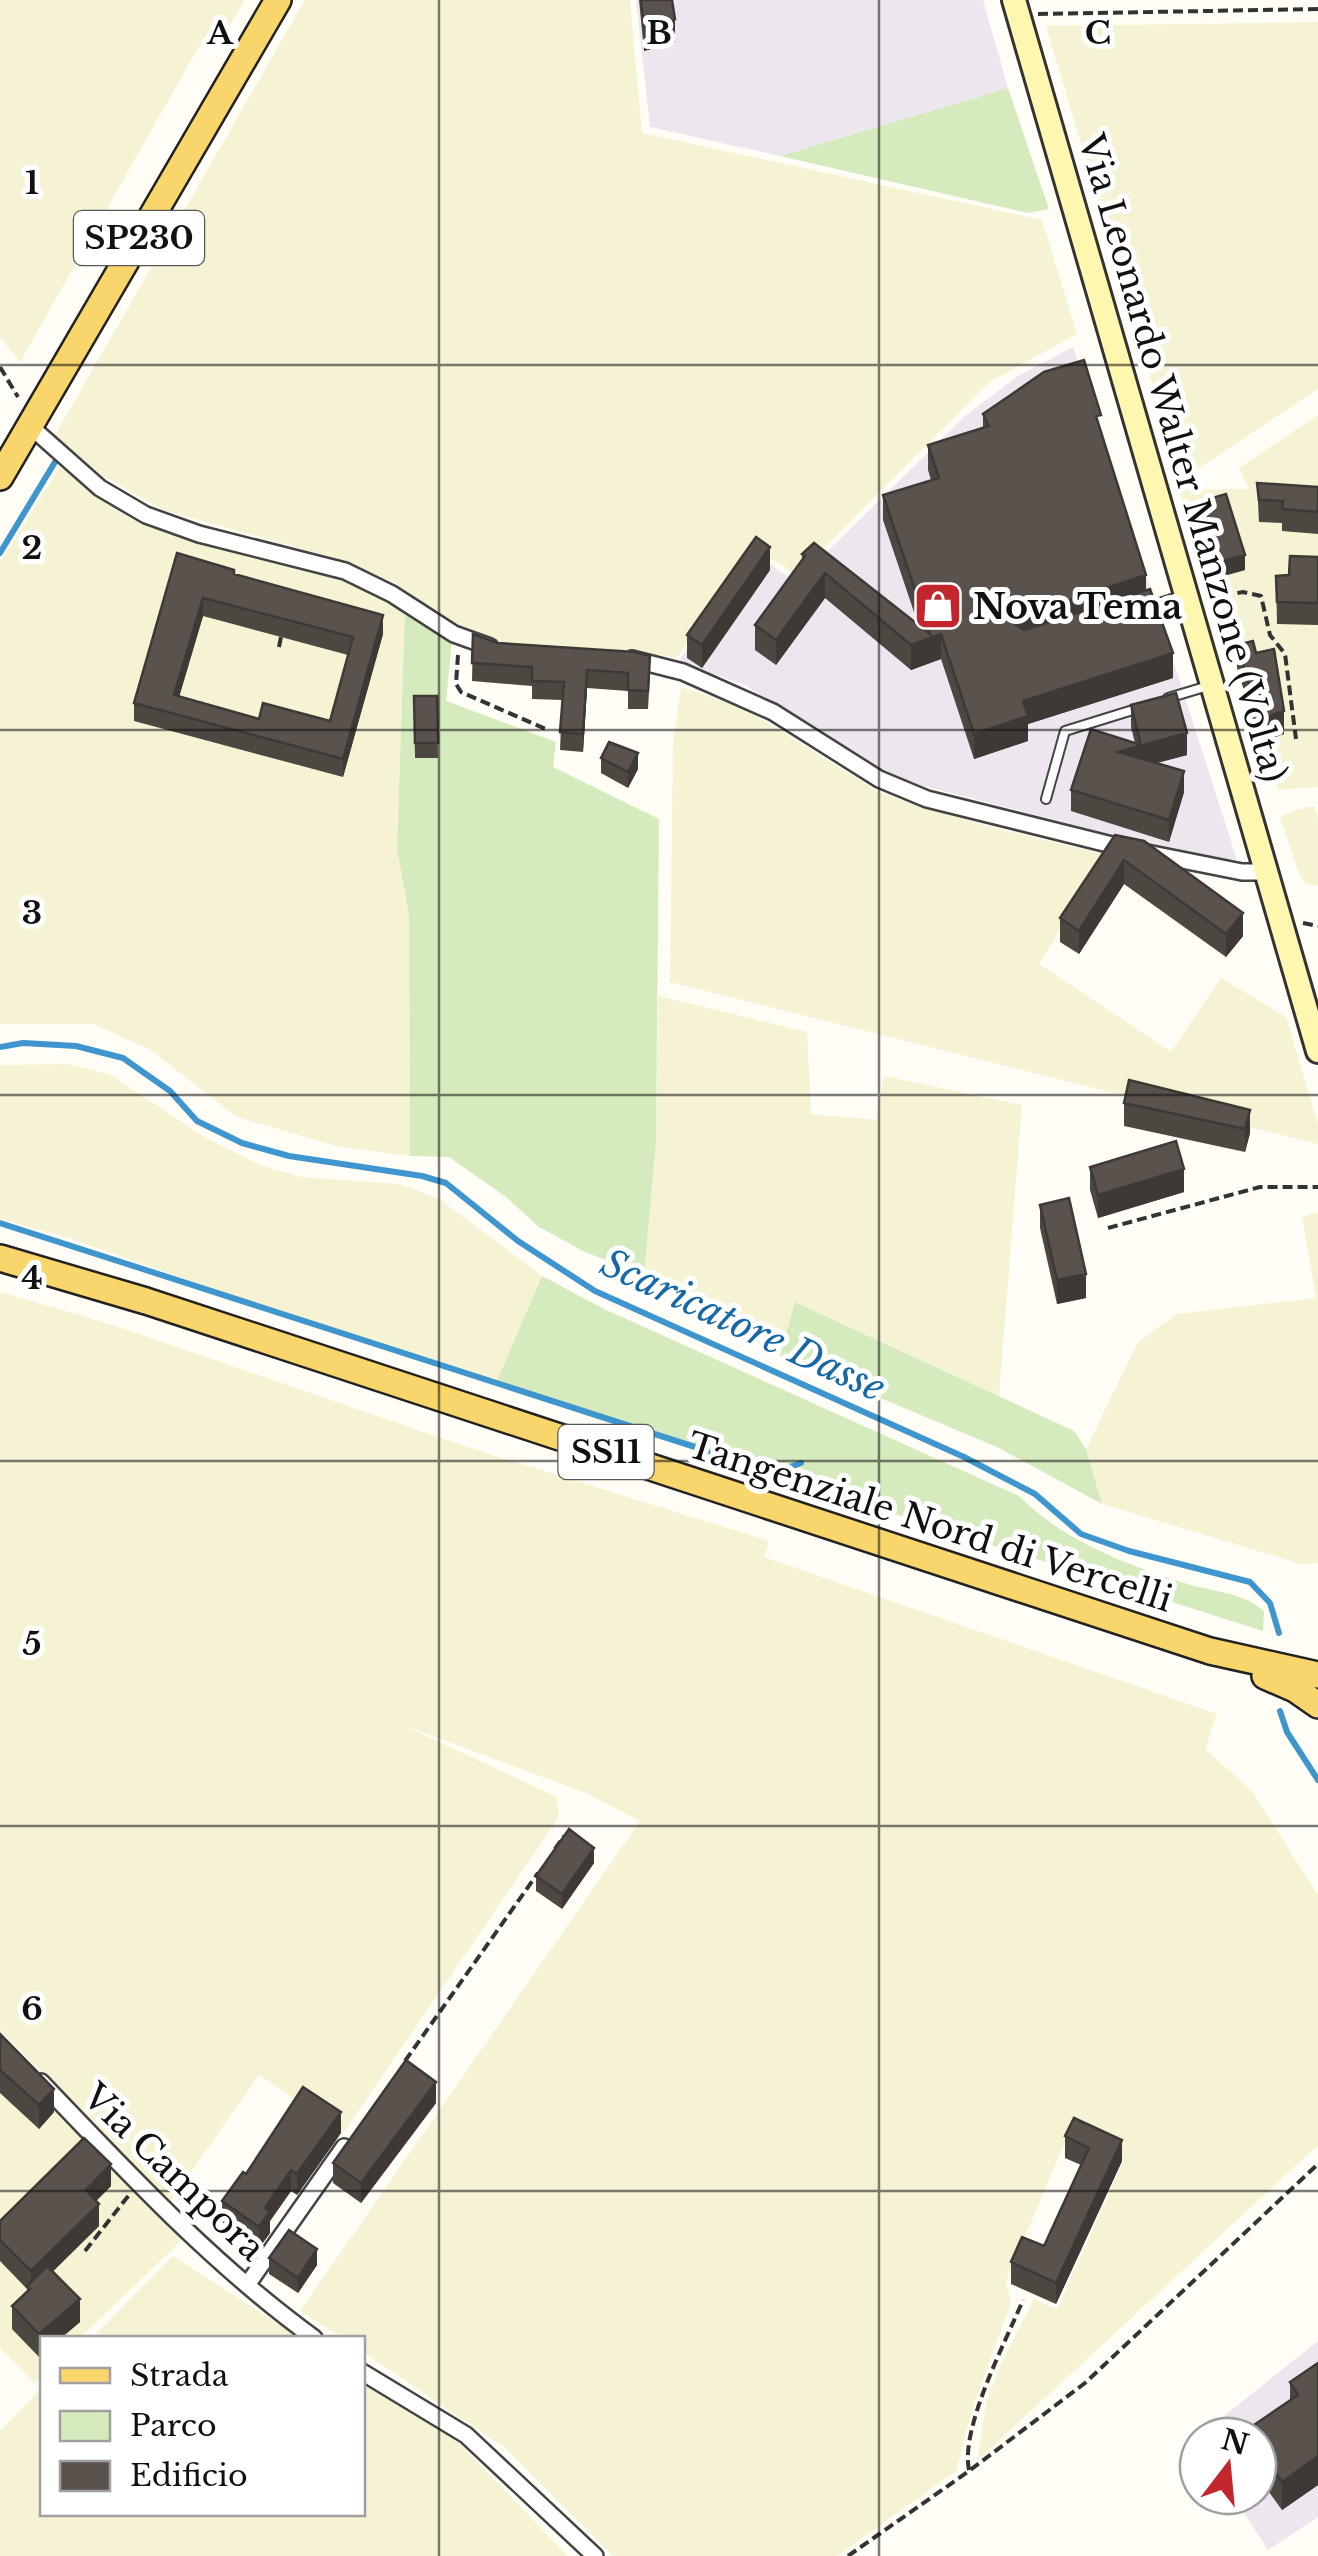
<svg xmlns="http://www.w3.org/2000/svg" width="1318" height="2556" font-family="'Libre Baskerville',serif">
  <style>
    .industrial { fill: #eee6ef }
    .farmland { fill: #f6f3d4 }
    .green { fill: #d5ebbd }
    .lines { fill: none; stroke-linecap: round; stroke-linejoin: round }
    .stream { stroke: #3f96cf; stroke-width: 6 }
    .lane-casing { stroke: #444; stroke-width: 12 }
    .street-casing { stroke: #444; stroke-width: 20 }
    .secondary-casing { stroke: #333; stroke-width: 28 }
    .primary-casing { stroke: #222; stroke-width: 30 }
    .path { stroke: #333; stroke-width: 4; stroke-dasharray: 10 5; stroke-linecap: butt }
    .lane { stroke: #fff; stroke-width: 8 }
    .street { stroke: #fff; stroke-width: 15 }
    .secondary { stroke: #fff6b0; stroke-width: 22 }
    .primary { stroke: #f9d66b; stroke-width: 25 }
    .wall { fill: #4d4742; fill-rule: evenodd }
    .shaded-wall { fill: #3f3936 }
    .building { fill: #5a524d; stroke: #3f3936; stroke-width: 2.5; fill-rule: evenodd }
    .grid { fill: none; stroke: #111; stroke-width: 2.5; stroke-opacity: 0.55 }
    .labels { text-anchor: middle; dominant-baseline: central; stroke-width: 10; stroke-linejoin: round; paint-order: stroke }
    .shield { fill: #fff; stroke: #585858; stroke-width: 2.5 }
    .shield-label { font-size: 32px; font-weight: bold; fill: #111 }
    .street-label { font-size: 35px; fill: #111; stroke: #fff }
    .poi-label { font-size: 35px; font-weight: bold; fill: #111; stroke: #fff; text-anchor: start }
    .water-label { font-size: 38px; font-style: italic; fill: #1768a6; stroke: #fff }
    .grid-label { font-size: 32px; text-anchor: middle; font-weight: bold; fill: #111; stroke: #fff; stroke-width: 10; stroke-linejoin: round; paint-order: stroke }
  </style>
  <rect width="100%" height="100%" fill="#fffdf5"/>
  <path class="industrial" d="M636 0H983L1008 88 780 156 650 127Z
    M1073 347 1237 860 1186 854 916 784 874 766 743 684 677 663 755 554 796 582 965 416 1018 376Z
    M1318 2341V2517L1268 2550 1233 2496H1258V2436H1199Z"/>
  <path class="farmland" d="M0 0H245L226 31 211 34 198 48 20 362 0 337Z
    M305 0H630L642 133 1042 220 1077 334 989 382 797 575 753 547 677 658 623 650 503 644 452 623 395 583 335 558 163 510 103 476 55 435Z
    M1318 22V389L1181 480 1046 26Z
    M1318 415V787L1278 790 1217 608 1221 607 1179 490 1249 489 1239 468Z
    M60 467 117 511 148 527 355 583 405 610 397 848 409 916 410 1156 340 1147 237 1117 149 1049 93 1024H0V562Z
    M681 687 743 708 882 794 986 826 1107 855 1039 964 1171 1052 1221 978 1286 1017 1318 1124V1144L670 982 673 742Z
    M1314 806 1318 819V886L1305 883 1299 873 1280 818 1295 810Z
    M658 996 807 1032 811 1114 876 1120 884 1076 1022 1105 999 1396 796 1302 780 1356 644 1276 656 1141Z
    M68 1064 111 1075 199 1134 260 1165 301 1177 400 1184 439 1199 542 1276 496 1383 281 1313 72 1239 0 1219V1065Z
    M1318 1212V1563L1301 1564 1102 1504 1086 1449 1138 1342 1177 1314 1316 1298 1302 1217Z
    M0 1292 113 1325 467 1447 769 1541 764 1557 1217 1714 1205 1749 1251 1790 1318 1895V2145L977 2461 986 2404 1002 2362 1034 2299 1057 2309 1124 2160 1069 2133 1006 2281 1011 2303 974 2404 956 2471 837 2556H613L504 2447 363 2352 362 2338H342L300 2311 640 1821 586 1793 405 1726 557 1797 559 1817 344 2132 259 2075 169 2204 0 2030Z
    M0 2052 91 2144 0 2226Z
    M94 2147 184 2238 80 2338H42V2376L34 2383 0 2348V2241Z
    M173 2256 300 2338H92Z
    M363 2379 454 2438 568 2556H0V2431L42 2388V2514H362Z"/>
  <path class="green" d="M1008 88 1049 209 1028 213 780 156Z
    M405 610 452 641 446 701 556 742 553 767 659 819 656 1141 644 1276 583 1251 539 1227 506 1197 449 1157 410 1156 409 916 397 848Z
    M542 1276 604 1309 1019 1496C1064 1541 1123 1563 1184 1583 1211 1592 1241 1591 1264 1611L1263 1631 794 1482 496 1383Z
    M795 1302 1074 1431 1086 1449 1102 1504 997 1447 780 1356Z"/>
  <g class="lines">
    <path class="stream" d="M0 553 55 462
      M0 1047 23 1043 76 1046 123 1058 170 1091 197 1121 242 1143 289 1156 422 1176 446 1183 518 1241 595 1291 964 1457 1035 1494 1081 1534 1129 1551 1250 1582 1270 1603 1279 1633
      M0 1223 788 1477
      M775 1472 801 1463
      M1280 1711 1287 1732 1318 1780"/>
    <g class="lane-casing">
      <path id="lane" d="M1150 606 1184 595
        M1168 698 1208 686
        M1046 799 1065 731 1136 709"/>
    </g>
    <g class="street-casing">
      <path id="street" d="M30 426 100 488 146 515 199 534 345 571 392 594 454 634 490 647
        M632 659 683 672 773 712 879 779 927 799 1124 848
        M1147 853 1242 872H1266
        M41 2082C128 2173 212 2264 314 2338
        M247 2285 344 2147
        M362 2372 466 2435 595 2556"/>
    </g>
    <g class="secondary-casing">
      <path id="secondary" d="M1014 0 1318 1051"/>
    </g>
    <g class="primary-casing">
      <path id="primary" d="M0 477 278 0
        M0 1258 146 1301 1210 1651 1318 1675
        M1265 1676 1295 1689 1318 1705"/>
    </g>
    <path class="path" d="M1038 14 1318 9
      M0 367 18 397
      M1208 599 1243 592 1261 596 1270 635 1285 654 1296 739
      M279 647 281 637
      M458 655 456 684 461 692 548 730
      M1303 923 1318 926
      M1108 1228 1260 1187H1318
      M555 1849 564 1836
      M405 2061 538 1873
      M85 2251 129 2195
      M969 2470C960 2428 1006 2341 1023 2300
      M848 2556 969 2471 1085 2383 1318 2164"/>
    <use href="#lane" class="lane"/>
    <use href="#street" class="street"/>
    <use href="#secondary" class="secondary"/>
    <use href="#primary" class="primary"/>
  </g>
  <path class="wall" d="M639 0H672L675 42 644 51Z
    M983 414 1101 430 1146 590 1173 678 1028 724V741L974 759 941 659 911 670 825 598 776 665 755 650V625L802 561V554L918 624 883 520V495L931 480 928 470V445L983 427Z
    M1257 483 1318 487V534L1282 531V523L1259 522Z
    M1198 502 1245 570 1216 578 1198 518Z
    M177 553 383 634 343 777 134 721V703ZM203 616 348 655 330 721 259 719 179 697Z
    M1318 557V625L1277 624 1276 576 1289 575Z
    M770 570 702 668 687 658V635Z
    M473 634 498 643 650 674 648 709H628V691L587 688 583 752 560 750 562 700 532 699V686L472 681Z
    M1237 645 1256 653 1284 734 1260 742 1237 668Z
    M414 696H437L438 758H415Z
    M1131 705 1187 755 1157 763 1184 792 1169 842 1071 811V790L1135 743 1131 727Z
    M601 758 638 769 628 788 601 773Z
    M1144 841 1243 936 1226 957 1124 884 1079 954 1060 942V918Z
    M1124 1103 1250 1110V1133L1245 1152 1124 1126Z
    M1090 1167 1184 1192 1098 1218 1090 1190Z
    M1040 1205 1086 1298 1057 1304 1040 1228Z
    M594 1863 562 1909 536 1891V1876Z
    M0 2034 54 2112 39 2129 0 2093Z
    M436 2103 361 2203 333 2183V2163Z
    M341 2133 297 2195 291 2191 270 2221V2233L259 2248 222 2222V2201L246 2174Z
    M1065 2136 1122 2161 1056 2304 1011 2284V2262L1044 2246 1081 2165 1065 2158Z
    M111 2186 96 2201 99 2226 52 2272 80 2322 61 2338H42L39 2357 12 2329V2306L27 2292V2289L0 2261V2221Z
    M269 2258 317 2265 298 2293 269 2274Z
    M1318 2363V2485L1282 2510 1258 2477V2436H1245V2431L1290 2401V2382Z"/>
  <path class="shaded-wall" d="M675 19V42L644 51V28Z
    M770 547V570L702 668V645Z
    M1245 555V570L1216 578V563Z
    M825 573V598L776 665V640Z
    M1146 575V600L1020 641 1015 624 1020 616Z
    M203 598V616L174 714V695Z
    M383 615V634L343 777V759Z
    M941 634V659L911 670V645Z
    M1173 653V678L1028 724V741L974 759V734L1023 701Z
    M587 670V688L583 752V734Z
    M1284 711V734L1260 742V719Z
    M1187 733V755L1118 773V752Z
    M638 753V769L628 788V772Z
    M1184 771V792L1169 842V820Z
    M1124 860V884L1079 954V931Z
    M1243 913V936L1226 957V934Z
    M1250 1110V1133L1245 1152V1129Z
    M1184 1169V1192L1098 1218V1195Z
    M1086 1274V1298L1057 1304V1280Z
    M594 1848V1863L562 1909V1894Z
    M436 2082V2103L361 2203V2183Z
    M54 2089V2112L39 2129V2105Z
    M341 2112V2133L297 2195V2174Z
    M1122 2140V2161L1056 2304V2283Z
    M111 2164V2186L86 2211V2190Z
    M291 2170V2191L270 2221V2233L259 2248V2227L265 2208Z
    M99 2204V2226L31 2293V2271Z
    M317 2249V2265L298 2293V2278Z
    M80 2299V2322L61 2338H42V2354L39 2357V2334Z
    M1318 2456V2485L1282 2510V2482Z"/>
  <path class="building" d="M641 0H672L675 19 644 28Z
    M1084 360 1101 415 1096 416 1146 575 1020 616 1015 624 1024 630 1150 589 1173 653 1023 701 1028 716 974 734 941 634 911 645 825 573 776 640 755 625 805 556 802 554 814 543 930 634 883 495 939 478 928 445 989 426 983 414 1044 372Z
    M1257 483 1318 487V512L1282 509 1283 501 1259 500Z
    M1226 494 1245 555 1216 563 1198 502Z
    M756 537 770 547 702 645 687 635Z
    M177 553 234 570V574L383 615 343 759 134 703ZM203 598 353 637 330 721 263 703 259 719 174 695Z
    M1290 556 1318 557V603L1277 602 1276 576 1289 575Z
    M473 634 498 643 635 652 650 656 648 691 628 690V673L587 670 583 734 560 732 564 682 532 681V667L472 663Z
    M1253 641 1256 653 1274 649 1284 711 1260 719 1237 645Z
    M1176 693 1187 733 1118 752 1184 771 1169 820 1071 790 1091 729 1141 745 1131 705Z
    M414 696H437L438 743H415Z
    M609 742 638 753 628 772 601 758Z
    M1115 835 1144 841 1243 913 1226 934 1124 860 1079 931 1060 918Z
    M1129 1080 1250 1110 1245 1129 1124 1103Z
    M1176 1141 1184 1169 1098 1195 1090 1167Z
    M1069 1198 1086 1274 1057 1280 1040 1205Z
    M569 1829 594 1848 562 1894 536 1876Z
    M0 2034 54 2089 39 2105 0 2070Z
    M406 2060 436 2082 361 2183 333 2163Z
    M303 2087 341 2112 297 2174 291 2170 265 2208 270 2212 259 2227 222 2201 243 2172 246 2174Z
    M1074 2118 1122 2140 1056 2283 1011 2262 1022 2237 1044 2246 1089 2148 1065 2136Z
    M84 2138 111 2164 86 2190 99 2204 31 2271 0 2240V2221Z
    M289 2230 317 2249 298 2278 269 2258Z
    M47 2266 80 2299 39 2334 12 2306 30 2289 27 2286Z
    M1318 2363V2456L1282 2482 1258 2449V2436H1248L1245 2431 1298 2395 1290 2382Z"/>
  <path class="grid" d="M439 0V2556M879 0V2556M0 365H1318M0 730H1318M0 1095H1318M0 1461H1318M0 1826H1318M0 2191H1318"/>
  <defs>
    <g id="shop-square" transform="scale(2.5)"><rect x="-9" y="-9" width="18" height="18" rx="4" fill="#c4262e" stroke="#fff"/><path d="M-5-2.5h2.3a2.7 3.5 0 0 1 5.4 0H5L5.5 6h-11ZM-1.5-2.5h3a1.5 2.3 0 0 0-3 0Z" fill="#fff"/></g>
  </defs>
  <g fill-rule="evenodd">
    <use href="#shop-square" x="938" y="606"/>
  </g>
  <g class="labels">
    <g class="shield">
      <rect x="74" y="211" width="130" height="54" rx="8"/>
      <rect x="558.5" y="1425" width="95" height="54" rx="8"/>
    </g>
    <g class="shield-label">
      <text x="139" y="238">SP230</text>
      <text x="606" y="1452">SS11</text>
    </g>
    <g class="street-label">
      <text transform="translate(1183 458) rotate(74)">Via Leonardo Walter Manzone (Volta)</text>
      <text transform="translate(930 1522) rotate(18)">Tangenziale Nord di Vercelli</text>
      <text transform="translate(174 2172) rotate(44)">Via Campora</text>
    </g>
    <g class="poi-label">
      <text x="973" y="606">Nova Tema</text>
    </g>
    <g class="water-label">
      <text transform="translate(743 1325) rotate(25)">Scaricatore Dasse</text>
    </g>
  </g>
  <g class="grid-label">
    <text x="220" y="44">A</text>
    <text x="659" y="44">B</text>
    <text x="1098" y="44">C</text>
    <text x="32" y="194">1</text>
    <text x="32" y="559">2</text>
    <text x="32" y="924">3</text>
    <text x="32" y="1289">4</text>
    <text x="32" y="1655">5</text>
    <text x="32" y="2020">6</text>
  </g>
  <rect x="40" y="2336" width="325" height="180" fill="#ffffff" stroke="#a0a0a0" stroke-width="2.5"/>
  <rect x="60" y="2368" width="50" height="15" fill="#f9d66b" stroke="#a0a0a0" stroke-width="2.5"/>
  <text x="130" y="2386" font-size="30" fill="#111111">Strada</text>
  <rect x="60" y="2411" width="50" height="30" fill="#d5ebbd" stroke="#a0a0a0" stroke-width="2.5"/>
  <text x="130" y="2436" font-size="30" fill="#111111">Parco</text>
  <rect x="60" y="2461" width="50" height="30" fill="#5a524d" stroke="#a0a0a0" stroke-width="2.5"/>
  <text x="130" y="2486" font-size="30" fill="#111111">Edificio</text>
  <g transform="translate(1228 2466) rotate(16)"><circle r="48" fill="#ffffff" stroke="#a0a0a0" stroke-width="2.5"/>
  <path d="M0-8L18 38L0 25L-18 38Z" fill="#c4262e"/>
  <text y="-15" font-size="28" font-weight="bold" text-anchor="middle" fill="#111111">N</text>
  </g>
</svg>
